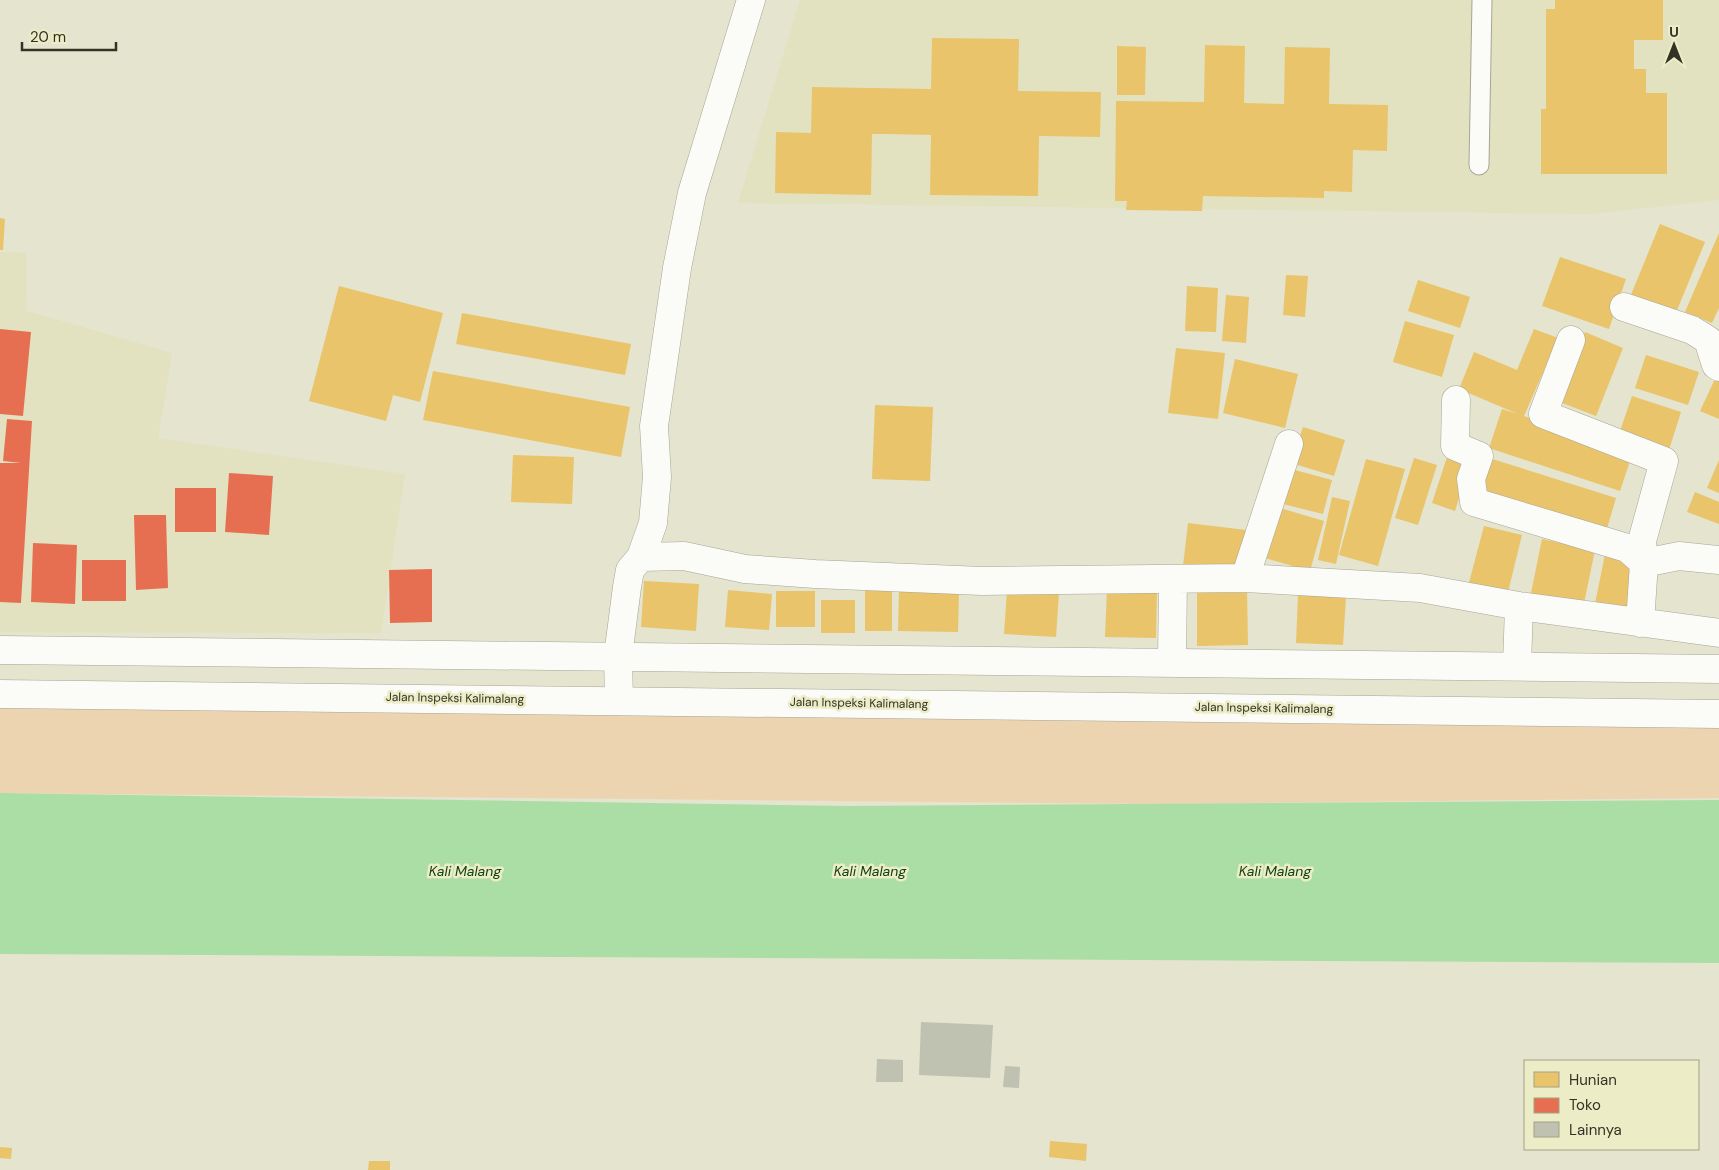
<svg xmlns="http://www.w3.org/2000/svg" width="1719" height="1170" font-family="'DM Sans',sans-serif">
  <style>
    .built { fill: #e2e2c0 }
    .green { fill: #ecd4b1 }
    .water { fill: #abdea4 }
    .homes { fill: #e9c46a }
    .shops { fill: #e76f51 }
    .building { fill: #bfc1b1 }
    .lines { fill: none; stroke-linecap: round; stroke-linejoin: round }
    .service-casing { stroke: #a5a595; stroke-width: 21 }
    .minor-casing { stroke: #a5a595; stroke-width: 29 }
    .primary-casing { stroke: #a5a595; stroke-width: 29 }
    .service { stroke: #fbfbf8; stroke-width: 19 }
    .minor { stroke: #fbfbf8; stroke-width: 28 }
    .primary { stroke: #fbfbf8; stroke-width: 28 }
    .labels { text-anchor: middle; dominant-baseline: central; stroke-width: 5; stroke-linejoin: round; paint-order: stroke }
    .street-label { font-size: 12px; fill: #333325; stroke: #ececc7 }
    .water-label { font-size: 14px; font-style: italic; fill: #104313; stroke: #ececc7 }
  </style>
  <rect width="100%" height="100%" fill="#e4e4cf"/>
  <path class="built" d="M800 0H1719V200L1591 214 738 203Z
    M0 252 26 253 27 311 172 353 158 438 405 474 381 633 0 632Z"/>
  <path class="green" d="M0 694 1719 714V798L1158 804 0 793Z"/>
  <path class="water" d="M0 793 849 806 1719 800V963L0 954Z"/>
  <path class="homes" d="M1555 0H1663V40H1634V69H1646V93H1667V174H1541V109H1546V9H1555Z
    M932 38 1019 39 1018 91 1101 92 1100 137 1039 136 1038 196 930 195 931 135 888 134H872L871 195 775 193 776 132 811 133 812 87 931 89Z
    M1205 45 1245 46 1244 103 1284 104 1285 47 1330 48 1329 104 1388 105 1387 151 1353 150 1352 192 1324 191V198L1203 196 1202 211 1126 210 1127 201H1115L1116 101 1204 102Z
    M1117 46 1146 47 1145 95H1117Z
    M0 218 5 219 3 250H0Z
    M1660 224 1705 242 1673 320 1628 302Z
    M1719 233V308L1712 323 1685 312Z
    M1560 257 1626 279 1609 329 1542 306Z
    M1286 275 1308 276 1305 317 1283 315Z
    M1418 280 1470 297 1460 328 1408 311Z
    M339 286 443 313 420 402 393 395 386 421 309 401Z
    M1187 286 1218 288 1216 332 1185 331Z
    M1226 295 1249 297 1246 343 1222 341Z
    M462 313 631 344 625 375 456 344Z
    M1405 321 1454 335 1442 377 1393 362Z
    M1534 329 1558 338 1524 416 1633 452 1620 491 1489 448 1502 409 1518 414 1459 389 1474 352 1517 370Z
    M1585 332 1623 348 1596 416 1557 401Z
    M1176 348 1225 353 1218 419 1168 413Z
    M1646 355 1699 372 1688 405 1635 388Z
    M1235 359 1298 374 1285 428 1223 413Z
    M433 371 630 407 621 457 423 420Z
    M1715 379 1719 380V419L1700 411Z
    M1632 396 1681 412 1668 453 1618 437Z
    M875 405 933 407 930 481 872 479Z
    M1303 427 1345 440 1334 476 1291 463Z
    M1448 454 1471 461 1455 511 1432 503Z
    M513 455 574 457 572 504 511 502Z
    M1486 457 1616 498 1606 532 1476 492Z
    M1414 458 1437 465 1418 525 1395 518Z
    M1366 459 1405 469 1378 566 1339 555Z
    M1719 460V493L1707 488Z
    M1291 469 1332 480 1323 514 1283 504Z
    M1695 492 1719 502V524L1687 512Z
    M1332 497 1350 501 1336 564 1318 560Z
    M1280 508 1324 521 1310 571 1265 558Z
    M1188 523 1246 530 1241 572 1183 566Z
    M1484 526 1522 535 1506 600 1467 590Z
    M1542 539 1595 550 1583 608 1530 598Z
    M1605 554 1636 560 1626 615 1594 609Z
    M644 581 699 584 696 631 641 627Z
    M865 589H892V631H865Z
    M1107 589 1157 590 1156 638 1105 637Z
    M728 590 772 594 769 630 725 627Z
    M899 590 959 591 958 632 898 631Z
    M1007 590 1059 593 1056 637 1004 634Z
    M1197 590H1247L1248 645 1197 646Z
    M776 591H815V627H776Z
    M1298 595 1346 597 1343 645 1296 643Z
    M821 600H855V633H821Z
    M1050 1141 1087 1144 1086 1161 1049 1157Z
    M0 1147 12 1148 11 1159 0 1158Z
    M369 1161H390V1170H368Z"/>
  <path class="shops" d="M0 329 31 332 23 416 0 414Z
    M7 419 32 421 21 603 0 602V463H21L3 461Z
    M229 473 273 476 269 535 225 532Z
    M175 488H216V532H175Z
    M134 515H166L168 588 136 590Z
    M33 543 77 545 75 604 31 602Z
    M82 560H126V601H82Z
    M432 569V622L390 623 389 570Z"/>
  <path class="building" d="M921 1022 993 1025 990 1078 919 1075Z
    M877 1059 903 1060V1082H876Z
    M1005 1066 1020 1067 1019 1088 1003 1087Z"/>
  <g class="lines">
    <g class="service-casing">
      <path id="service" d="M1479 165 1482 0"/>
    </g>
    <g class="minor-casing">
      <path id="minor" d="M1624 307 1692 330 1708 340 1716 365 1719 367
        M1571 340 1543 414 1664 461 1642 541 1644 563 1679 556 1719 560
        M1456 400 1455 446 1479 456 1471 479 1474 502 1627 548 1644 563 1640 623
        M641 557 684 556 745 569 815 574 982 581 1245 578 1420 588 1519 606 1719 633
        M1245 578 1289 444
        M1172 662 1173 579
        M1517 666 1519 606
        M619 701 618 656 627 587 630 570 641 557 653 523 657 477 654 426 677 268 692 193 751 0"/>
    </g>
    <g class="primary-casing">
      <path id="primary" d="M0 650 1719 669
        M0 694 1719 714"/>
    </g>
    <use href="#service" class="service"/>
    <use href="#minor" class="minor"/>
    <use href="#primary" class="primary"/>
  </g>
  <g class="labels">
    <g class="street-label">
      <text transform="translate(455 698) rotate(1)">Jalan Inspeksi Kalimalang</text>
      <text transform="translate(859 703) rotate(1)">Jalan Inspeksi Kalimalang</text>
      <text transform="translate(1264 708) rotate(1)">Jalan Inspeksi Kalimalang</text>
    </g>
    <g class="water-label">
      <text x="465" y="871">Kali Malang</text>
      <text x="870" y="871">Kali Malang</text>
      <text x="1275" y="871">Kali Malang</text>
    </g>
  </g>
  <rect x="1524" y="1060" width="175" height="90" fill="#ececc7" stroke="#a2a286"/>
  <rect x="1534" y="1072" width="25" height="15" fill="#e9c46a" stroke="#a2a286"/>
  <text x="1569" y="1085" font-size="15" fill="#333325">Hunian</text>
  <rect x="1534" y="1098" width="25" height="15" fill="#e76f51" stroke="#a2a286"/>
  <text x="1569" y="1110" font-size="15" fill="#333325">Toko</text>
  <rect x="1534" y="1122" width="25" height="15" fill="#bfc1b1" stroke="#a2a286"/>
  <text x="1569" y="1135" font-size="15" fill="#333325">Lainnya</text>
  <g transform="translate(1674 45)" stroke="#ececc7" stroke-width="4" paint-order="stroke">
  <path d="M0-4L9 19L0 12L-9 19Z" fill="#333325"/>
  <text y="-8" font-size="14" font-weight="bold" text-anchor="middle" fill="#333325">U</text>
  </g>
  <path d="M22 42v8h94v-8" fill="none" stroke="#333325" stroke-width="2.5"/>
  <text x="30" y="42" font-size="15" fill="#333325" stroke="#ececc7" stroke-width="4" paint-order="stroke">20 m</text>
</svg>
